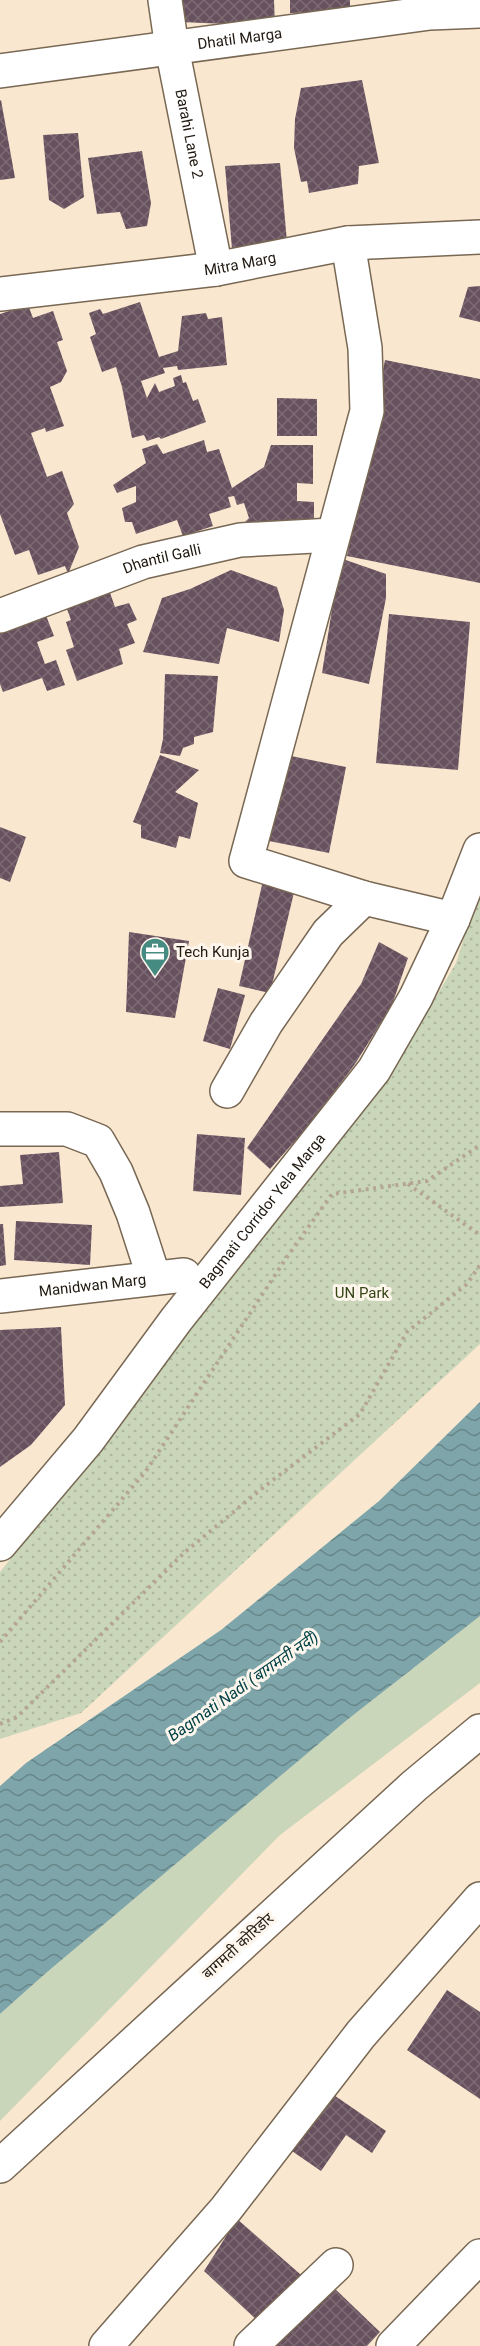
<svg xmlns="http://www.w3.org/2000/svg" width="480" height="2346" font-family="Roboto,'Noto Sans Devanagari',sans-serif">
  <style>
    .grass { fill: #cad6b9 }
    .park { fill: url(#park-dots) }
    .water { fill: url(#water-waves) }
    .building { fill: url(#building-cross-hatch) }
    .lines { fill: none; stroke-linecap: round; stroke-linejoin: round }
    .minor-casing { stroke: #786854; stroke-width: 36 }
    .major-casing { stroke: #786854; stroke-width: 36 }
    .path { stroke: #b5a694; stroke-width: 4; stroke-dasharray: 3 4.5; stroke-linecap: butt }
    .minor { stroke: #fff; stroke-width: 33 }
    .major { stroke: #fff; stroke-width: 33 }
    .labels { text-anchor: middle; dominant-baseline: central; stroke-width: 6; stroke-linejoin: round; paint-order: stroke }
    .street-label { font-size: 15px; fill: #1f1810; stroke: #fef6ed }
    .poi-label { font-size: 15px; fill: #1f1810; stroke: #fef6ed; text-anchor: start }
    .park-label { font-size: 15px; fill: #354414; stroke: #fef6ed }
    .water-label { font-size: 16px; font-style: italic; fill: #004146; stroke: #fef6ed }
  </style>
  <defs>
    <pattern id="park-dots" width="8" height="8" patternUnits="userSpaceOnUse" patternTransform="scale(1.5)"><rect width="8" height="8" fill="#cad6b9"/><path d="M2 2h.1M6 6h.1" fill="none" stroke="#adb79e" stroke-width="1.8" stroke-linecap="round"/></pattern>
    <pattern id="water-waves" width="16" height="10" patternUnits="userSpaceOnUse" patternTransform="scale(1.5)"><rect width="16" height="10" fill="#7ea6aa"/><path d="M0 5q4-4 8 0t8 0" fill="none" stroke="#678689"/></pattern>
    <pattern id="building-cross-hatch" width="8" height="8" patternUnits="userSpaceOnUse" patternTransform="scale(1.5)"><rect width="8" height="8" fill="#68515e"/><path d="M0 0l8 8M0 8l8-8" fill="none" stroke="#7d6b74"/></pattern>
  </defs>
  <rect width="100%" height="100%" fill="#fae7d0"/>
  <path class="grass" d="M480 1616V1683L280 1835 0 2121V2014L46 1973 347 1720Z"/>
  <path class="park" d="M480 888V1344L81 1713 0 1739V1572L124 1416 323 1147 387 1080 456 963Z"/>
  <path class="water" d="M480 1402V1616L347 1720 46 1973 0 2014V1786L26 1763 221 1630 379 1501Z"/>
  <path class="building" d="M177 0H274L275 26 181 22Z
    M290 0H350V11L290 13Z
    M362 80 379 163 359 166 358 184 309 193 307 181 301 182 294 148 295 119 301 88Z
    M1 100 15 178 0 180V101Z
    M78 133 84 197 64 209 49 200 43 135Z
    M142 151 151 203 147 226 126 229 120 212 97 214 88 158Z
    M280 163 287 242 232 249 225 166Z
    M480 286V322L459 317 468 287Z
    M140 302 159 357 178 351 182 316 206 313 208 319 222 317 227 365 178 370 177 366 163 368 165 373 141 381 147 398 155 383 159 392 175 386 173 378 181 375 183 383 186 382 193 401 198 399 206 422 161 439 159 437 147 441 144 435 132 438 122 387 116 367 102 372 90 337 96 334 89 313 100 309 103 314Z
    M28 305 33 318 53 311 63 340 57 342 67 371 61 382 50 387 64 426 46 432 45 428 31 433 47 477 62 471 74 504 67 513 79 547 68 574 65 566 38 575 29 550 15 555 0 514V314Z
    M385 360 480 379V583L347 556Z
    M277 398 317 399V436H277Z
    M204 440 207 452 219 449 232 488 264 467 271 445H313V484L297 483V501L314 502V523L238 529 249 518 244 503 237 505 234 496 228 497 231 507 209 514 213 526 183 536 177 520 136 534 132 522H125L122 508 136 502V486L117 493 113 485 146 463 142 449 157 444 163 454Z
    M340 558 386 574V598L369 684 322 673Z
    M231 570 277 587 284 610 279 642 227 628 219 664 143 652 162 598 190 589Z
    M109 590 115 607 129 603 137 620 127 624 135 643 119 649 123 664 77 681 66 650 74 647 66 622 71 620 63 598Z
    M45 613 54 636 37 642 45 664 56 660 65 685 47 691 42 678 3 692 0 684V630Z
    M389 614 470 622 458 770 376 763Z
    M165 674 218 676 213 732 194 737V744L183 748 180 756 160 753 163 739Z
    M276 753 346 767 329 853 259 839Z
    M160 755 199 770 175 792 198 803 190 839 179 836 176 848 141 838V825L133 822Z
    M0 827 26 837 10 882 0 878Z
    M264 876 296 884 270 993 239 986Z
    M129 932 189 941 175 1018 126 1012Z
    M379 942 408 958 392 1005 355 1064 310 1124 270 1169 247 1148 361 984Z
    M218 988 245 995 230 1049 203 1041Z
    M197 1134 245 1138 241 1195 193 1191Z
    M59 1152 63 1203 0 1207V1186L23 1184 20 1155Z
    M16 1221 92 1225 90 1265 14 1260Z
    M0 1224H3L6 1265 0 1266Z
    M61 1327 65 1405 31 1445 0 1467V1330Z
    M447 1990 480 2012V2099L407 2050Z
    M328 2091 386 2131 372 2153 346 2135 321 2171 289 2149Z
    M237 2219 308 2281 260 2323 204 2271Z
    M331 2285 380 2332 367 2346H268Z"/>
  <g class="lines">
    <g class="minor-casing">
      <g id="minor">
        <path id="s1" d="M165 0 172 48 216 269"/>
        <path id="s2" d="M0 71 430 13 480 11"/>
        <path d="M348 243 365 348 367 411 246 861 364 898 453 919"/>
        <path id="s3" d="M0 294 216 269 348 243 480 237"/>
        <path id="s4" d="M0 616 143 562 240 540 333 535"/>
        <path d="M227 1091 266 1023 328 933 364 898"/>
        <path d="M0 1129H67L98 1141 116 1172 133 1213 154 1278"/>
        <path id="s5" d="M0 1296 184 1275"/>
        <path d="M106 2346 226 2209 361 2034 480 1899"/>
        <path d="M251 2346 336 2265"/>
        <path d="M393 2346 480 2256"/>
      </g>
    </g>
    <g class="major-casing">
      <g id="major">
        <path id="s6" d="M0 1544 88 1440 176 1320 374 1070 416 997 453 919 480 850"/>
        <path d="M0 2166 414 1786 480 1731"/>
      </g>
    </g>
    <path class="path" d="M408 1184 480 1235
      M0 1642 146 1471 287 1257 332 1194 427 1181 480 1145
      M0 1724 17 1717 185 1552 265 1486 360 1414 407 1332 467 1284 480 1265"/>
    <use href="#minor" class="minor"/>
    <use href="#major" class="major"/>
  </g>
  <defs>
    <g id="office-pin" transform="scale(1.5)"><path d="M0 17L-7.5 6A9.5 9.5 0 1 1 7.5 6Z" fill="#468b81" stroke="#fef6ed"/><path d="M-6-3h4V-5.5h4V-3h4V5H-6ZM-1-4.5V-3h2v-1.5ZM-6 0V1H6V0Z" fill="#fff"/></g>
  </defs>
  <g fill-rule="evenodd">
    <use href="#office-pin" x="155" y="952"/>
  </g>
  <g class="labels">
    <g class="street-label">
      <text stroke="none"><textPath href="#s2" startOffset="242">Dhatil Marga</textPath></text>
      <text stroke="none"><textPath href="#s1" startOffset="136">Barahi Lane 2</textPath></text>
      <text stroke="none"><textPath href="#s3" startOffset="242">Mitra Marg</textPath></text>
      <text stroke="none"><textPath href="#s4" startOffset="172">Dhantil Galli</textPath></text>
      <text stroke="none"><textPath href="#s6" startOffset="424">Bagmati Corridor Yela Marga</textPath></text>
      <text stroke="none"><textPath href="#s5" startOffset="93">Manidwan Marg</textPath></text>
      <text transform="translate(238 1946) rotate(-42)">बागमती कोरिडोर</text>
    </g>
    <g class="poi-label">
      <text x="176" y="952">Tech Kunja</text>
    </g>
    <g class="park-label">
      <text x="362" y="1293">UN Park</text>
    </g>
    <g class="water-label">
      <text transform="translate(243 1686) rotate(-35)">Bagmati Nadi (बागमती नदी)</text>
    </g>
  </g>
</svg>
